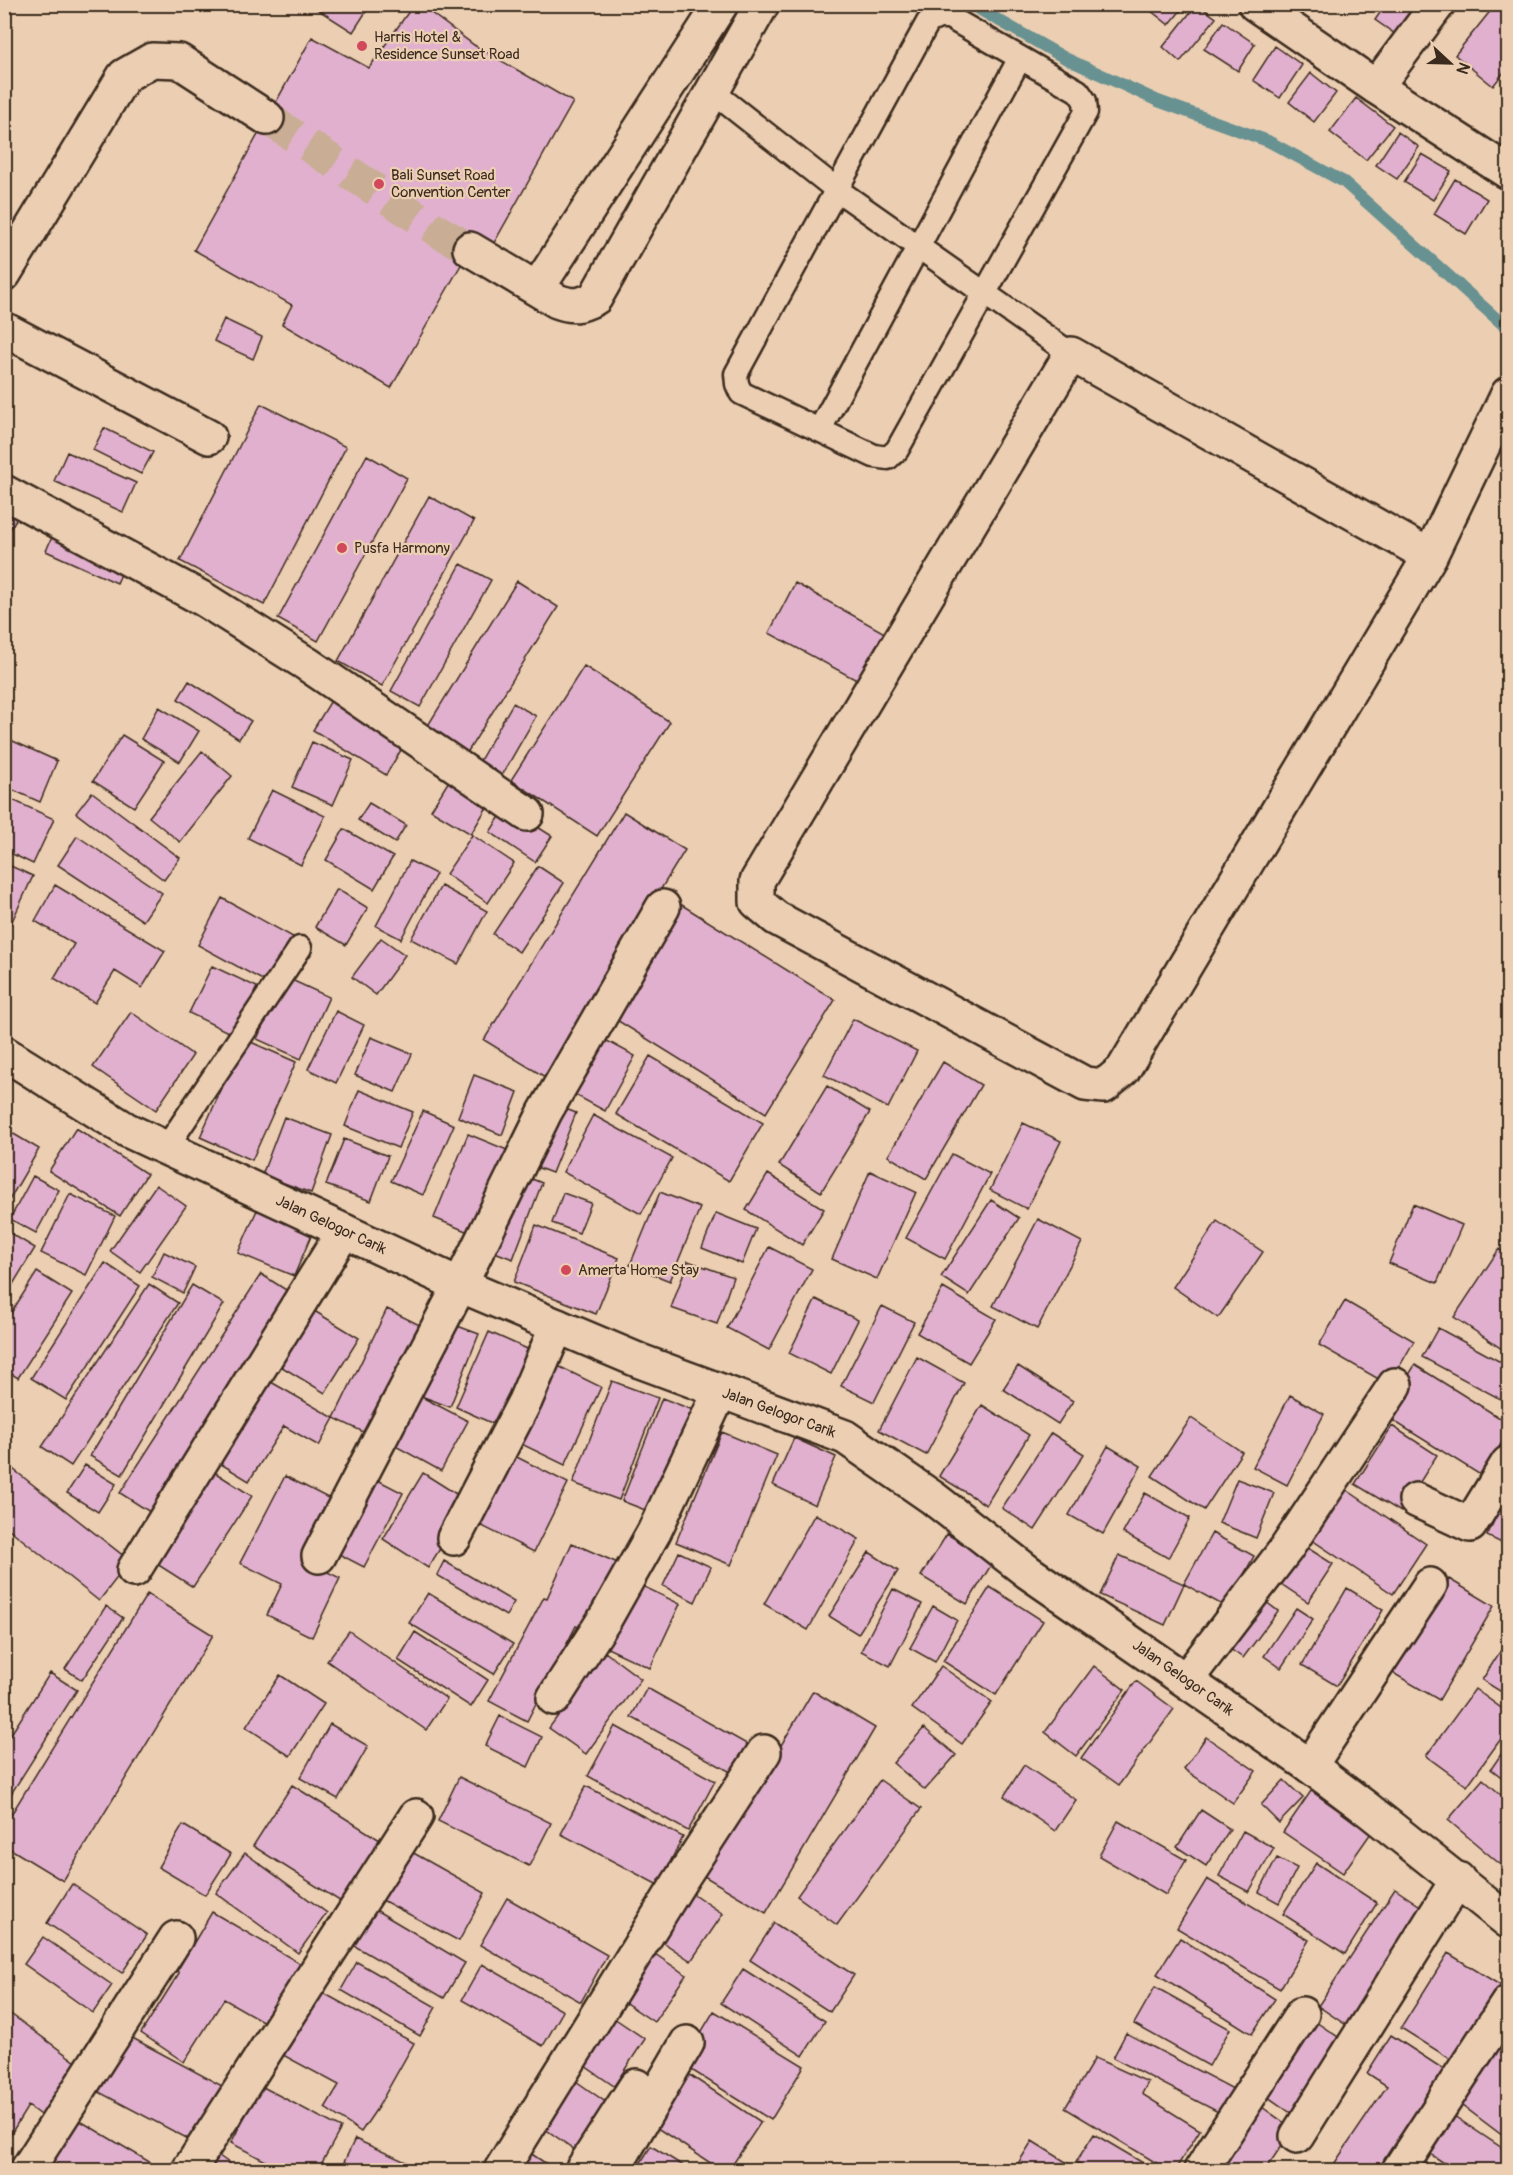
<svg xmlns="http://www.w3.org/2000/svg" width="1513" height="2175" font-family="Pangolin,sans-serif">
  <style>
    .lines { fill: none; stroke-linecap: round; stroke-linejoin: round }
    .stream { stroke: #679191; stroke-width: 12 }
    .building { fill: #e1b0ce; stroke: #3b2a1e; stroke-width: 1.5 }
    .street-tunnel { stroke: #c9ae95; stroke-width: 33; stroke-dasharray: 33 16; stroke-linecap: butt }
    .lane-casing { stroke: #3b2a1e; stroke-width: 27 }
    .street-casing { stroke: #3b2a1e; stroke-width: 38 }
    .secondary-casing { stroke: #3b2a1e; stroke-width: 38 }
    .lane { stroke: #eccfb3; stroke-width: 22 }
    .street { stroke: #eccfb3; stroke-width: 33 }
    .secondary { stroke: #eccfb3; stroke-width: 33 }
    .poi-dot { fill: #d1495b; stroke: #eccfb3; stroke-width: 2 }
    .labels { text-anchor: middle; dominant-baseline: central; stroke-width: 4.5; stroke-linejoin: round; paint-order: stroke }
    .poi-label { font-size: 15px; fill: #3b2a1e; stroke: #eccfb3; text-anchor: start }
    .street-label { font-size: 15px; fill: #3b2a1e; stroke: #eccfb3 }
  </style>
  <rect width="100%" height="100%" fill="#eccfb3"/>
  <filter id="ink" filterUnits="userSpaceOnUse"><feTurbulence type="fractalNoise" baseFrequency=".0167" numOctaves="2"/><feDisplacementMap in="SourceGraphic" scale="12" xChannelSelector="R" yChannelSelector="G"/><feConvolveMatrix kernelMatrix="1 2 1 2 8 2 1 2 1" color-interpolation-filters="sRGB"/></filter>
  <g filter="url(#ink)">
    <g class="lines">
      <path class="stream" d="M970 4 1065 58 1158 101 1268 141 1344 182 1508 329"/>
    </g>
    <path class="building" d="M309 4H371L353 32Z
      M414 4H419L474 45 573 102 485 259 470 249 391 388 282 324 292 305 194 250 312 37 369 68Z
      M1154 4H1186L1169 25 1150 10Z
      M1197 4 1216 18 1180 62 1163 47Z
      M1386 4H1426L1401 38 1375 20Z
      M1496 4H1508V67L1493 86 1455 55Z
      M1223 22 1255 44 1238 71 1204 49Z
      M1275 46 1302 65 1280 98 1253 80Z
      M1311 73 1336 93 1314 122 1289 102Z
      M1356 98 1393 126 1366 160 1330 132Z
      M1398 132 1419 147 1397 179 1376 165Z
      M1422 154 1451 171 1433 200 1404 182Z
      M1455 179 1487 199 1466 234 1434 214Z
      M224 319 262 337 253 359 214 341Z
      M261 404 346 447 264 605 180 561Z
      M104 428 153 452 141 474 93 450Z
      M67 452 136 483 123 512 54 481Z
      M367 455 407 478 318 641 278 619Z
      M429 496 474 521 382 686 338 661Z
      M4 509 18 516 4 539Z
      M55 530 126 563 117 583 46 551Z
      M461 564 491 580 420 707 391 691Z
      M517 581 558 607 467 753 427 727Z
      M795 583 890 636 864 684 769 633Z
      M584 666 670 722 597 836 511 780Z
      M189 681 251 721 239 739 178 699Z
      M332 699 404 745 386 775 313 730Z
      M513 703 536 716 501 777 478 764Z
      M159 707 199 731 180 762 141 739Z
      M122 735 164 761 134 807 93 781Z
      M4 737 57 761 40 802 4 786Z
      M312 742 353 760 333 805 292 787Z
      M202 751 232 776 180 842 149 817Z
      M450 779 490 802 471 834 431 810Z
      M272 790 325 816 301 865 248 838Z
      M92 792 180 858 164 880 76 813Z
      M4 796 54 819 33 864 4 850Z
      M369 803 406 825 395 843 358 820Z
      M506 807 552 836 535 862 490 832Z
      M624 812 685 850 545 1077 484 1040Z
      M344 829 393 857 374 889 326 860Z
      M472 835 514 863 488 903 446 874Z
      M77 836 162 893 143 921 58 865Z
      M410 861 436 874 401 939 376 926Z
      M4 863 33 876 7 932 4 930Z
      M538 866 564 883 519 952 493 934Z
      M55 885 165 951 142 988 115 971 95 1003 54 978 74 944 35 921Z
      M441 886 487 911 458 964 411 939Z
      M337 889 368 908 346 945 315 927Z
      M222 898 293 937 268 983 198 945Z
      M677 902 835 1000 766 1113 607 1014Z
      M381 938 405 955 376 995 352 977Z
      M212 966 257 987 234 1035 189 1013Z
      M285 977 329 997 301 1059 257 1039Z
      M336 1011 364 1025 336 1083 308 1069Z
      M131 1012 193 1055 156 1110 93 1067Z
      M853 1019 917 1051 888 1108 824 1075Z
      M598 1036 635 1056 605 1111 568 1091Z
      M371 1037 412 1054 395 1092 355 1075Z
      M244 1039 296 1062 252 1160 200 1137Z
      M650 1056 763 1123 729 1181 616 1114Z
      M943 1062 981 1085 926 1179 888 1156Z
      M474 1075 518 1092 502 1135 458 1117Z
      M827 1086 870 1112 821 1192 779 1165Z
      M359 1090 413 1112 398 1148 345 1126Z
      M553 1104 576 1113 552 1173 528 1164Z
      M423 1111 454 1125 423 1195 391 1181Z
      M593 1115 672 1158 641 1214 563 1172Z
      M284 1117 332 1135 311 1193 262 1175Z
      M1023 1123 1061 1141 1027 1209 990 1190Z
      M76 1128 147 1174 120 1216 49 1171Z
      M12 1133 39 1149 4 1209V1145Z
      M468 1134 517 1154 483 1238 434 1218Z
      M344 1139 388 1156 371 1201 326 1185Z
      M952 1154 990 1174 945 1259 906 1238Z
      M870 1171 916 1192 877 1279 832 1259Z
      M768 1174 824 1209 802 1245 746 1210Z
      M522 1175 542 1183 513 1259 492 1251Z
      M33 1176 59 1190 36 1233 10 1219Z
      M156 1185 186 1206 140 1272 110 1251Z
      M660 1192 700 1208 670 1281 630 1265Z
      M563 1193 591 1203 579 1233 552 1223Z
      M70 1194 115 1216 86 1275 41 1253Z
      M991 1200 1019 1218 969 1295 941 1277Z
      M1413 1204 1462 1225 1437 1283 1389 1263Z
      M257 1210 312 1234 294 1276 238 1253Z
      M716 1213 756 1229 742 1264 702 1248Z
      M1038 1219 1082 1242 1037 1329 993 1306Z
      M1217 1221 1263 1252 1218 1318 1173 1287Z
      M536 1225 619 1258 596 1314 514 1282Z
      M5 1230 35 1248 4 1299V1231Z
      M769 1247 812 1269 769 1350 727 1328Z
      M1499 1249 1508 1256V1353L1454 1317Z
      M164 1252 195 1267 183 1293 152 1277Z
      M688 1261 733 1277 717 1324 671 1308Z
      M105 1263 140 1286 66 1400 31 1378Z
      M37 1272 72 1294 18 1378 4 1369V1324Z
      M261 1274 294 1295 153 1514 120 1493Z
      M149 1284 178 1303 71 1466 42 1447Z
      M192 1285 224 1304 122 1475 90 1456Z
      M943 1288 996 1319 969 1363 917 1333Z
      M816 1299 858 1320 831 1374 789 1353Z
      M1345 1301 1414 1341 1389 1385 1319 1345Z
      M882 1306 914 1322 874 1402 841 1386Z
      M311 1309 359 1338 325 1393 277 1364Z
      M387 1309 430 1330 378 1439 334 1418Z
      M444 1321 479 1334 450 1407 416 1394Z
      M1438 1328 1508 1366V1392L1504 1401 1422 1357Z
      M489 1332 541 1355 507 1430 456 1407Z
      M917 1357 964 1383 926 1455 879 1430Z
      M548 1361 601 1387 565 1465 511 1439Z
      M1415 1365 1508 1423V1432L1482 1476 1384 1415Z
      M1018 1366 1073 1401 1058 1424 1003 1389Z
      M264 1378 334 1418 319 1446 284 1426 249 1481 216 1461Z
      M612 1381 658 1398 619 1500 573 1483Z
      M416 1394 468 1421 441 1471 390 1443Z
      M1290 1395 1324 1414 1287 1485 1253 1467Z
      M662 1398 698 1412 658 1515 622 1501Z
      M982 1405 1029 1435 986 1505 939 1476Z
      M1191 1418 1242 1452 1204 1510 1152 1476Z
      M1392 1426 1437 1455 1401 1512 1355 1484Z
      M722 1432 777 1455 731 1565 676 1542Z
      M1051 1433 1084 1454 1035 1530 1002 1508Z
      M794 1438 836 1457 815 1505 773 1485Z
      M1108 1446 1141 1466 1103 1534 1069 1515Z
      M505 1451 568 1483 534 1552 474 1522Z
      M4 1462 130 1561 99 1601 4 1525Z
      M85 1465 116 1484 98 1512 67 1493Z
      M208 1468 252 1496 193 1587 149 1559Z
      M423 1473 469 1502 428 1568 383 1539Z
      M366 1474 403 1493 364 1567 327 1548Z
      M285 1476 336 1502 305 1561 340 1578 312 1637 267 1615 282 1584 240 1563Z
      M1237 1479 1274 1493 1256 1538 1219 1523Z
      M1338 1484 1426 1544 1393 1594 1303 1534Z
      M1508 1491V1546L1487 1536Z
      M1145 1493 1190 1518 1168 1558 1123 1533Z
      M815 1514 859 1539 808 1630 764 1604Z
      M1212 1533 1254 1556 1226 1607 1184 1584Z
      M947 1534 993 1562 967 1604 921 1576Z
      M572 1543 620 1564 588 1631 576 1626 527 1721 489 1701 544 1597 547 1598Z
      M1306 1547 1333 1564 1308 1602 1281 1584Z
      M679 1552 711 1567 695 1602 663 1586Z
      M869 1552 898 1571 858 1634 829 1616Z
      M1119 1555 1184 1584 1165 1625 1100 1595Z
      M444 1561 514 1602 506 1616 437 1575Z
      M1449 1579 1494 1606 1439 1700 1393 1673Z
      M634 1582 680 1604 650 1668 603 1646Z
      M990 1587 1043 1621 996 1695 943 1661Z
      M1347 1588 1383 1610 1337 1686 1302 1665Z
      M893 1589 922 1604 890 1666 861 1651Z
      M428 1593 513 1644 494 1674 409 1623Z
      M1254 1593 1278 1611 1243 1658 1219 1641Z
      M147 1594 213 1635 63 1881 4 1845V1826Z
      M106 1606 123 1618 82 1680 65 1669Z
      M933 1606 957 1620 935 1662 910 1648Z
      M1296 1608 1313 1619 1281 1668 1264 1656Z
      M349 1631 447 1699 426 1730 327 1661Z
      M415 1632 488 1680 471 1707 398 1660Z
      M1508 1639V1696L1482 1680Z
      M605 1652 641 1679 586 1754 549 1728Z
      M941 1666 992 1702 962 1744 912 1708Z
      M1094 1666 1125 1690 1076 1756 1045 1732Z
      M50 1673 77 1690 4 1805V1745Z
      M280 1675 324 1704 290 1756 246 1727Z
      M1136 1681 1174 1709 1119 1785 1081 1758Z
      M647 1688 752 1747 736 1775 631 1717Z
      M1475 1689 1508 1713V1729L1467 1786 1426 1756Z
      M813 1691 875 1728 766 1913 704 1876Z
      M500 1716 542 1737 528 1767 485 1746Z
      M330 1724 368 1746 338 1799 300 1778Z
      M615 1726 715 1781 688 1831 588 1776Z
      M924 1728 956 1755 925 1790 893 1763Z
      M1206 1737 1256 1771 1233 1803 1184 1769Z
      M1508 1744V1782L1491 1769Z
      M1024 1765 1076 1800 1055 1831 1004 1796Z
      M459 1777 551 1823 529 1866 438 1821Z
      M1483 1779 1508 1801V1871L1448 1820Z
      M880 1780 921 1809 837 1925 797 1896Z
      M1284 1780 1303 1798 1279 1823 1261 1805Z
      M292 1785 388 1845 349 1907 253 1846Z
      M586 1786 683 1837 658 1885 561 1834Z
      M1311 1791 1371 1833 1343 1873 1283 1832Z
      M1201 1810 1230 1829 1206 1866 1177 1847Z
      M1118 1821 1186 1860 1166 1895 1099 1856Z
      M183 1825 231 1854 205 1895 158 1867Z
      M1243 1831 1274 1848 1249 1892 1219 1876Z
      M410 1851 485 1893 459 1941 382 1900Z
      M245 1853 327 1913 298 1953 216 1893Z
      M1277 1858 1297 1868 1279 1903 1259 1892Z
      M1316 1863 1377 1903 1345 1954 1283 1914Z
      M1207 1879 1309 1940 1280 1989 1177 1928Z
      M72 1884 147 1935 122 1973 47 1923Z
      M1395 1889 1432 1914 1355 2031 1318 2006Z
      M689 1891 723 1914 691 1961 657 1938Z
      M507 1898 607 1955 581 2002 480 1945Z
      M374 1909 465 1963 444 1998 353 1945Z
      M212 1912 306 1967 271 2026 224 1999 184 2062 141 2033 179 1973 177 1971Z
      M774 1923 854 1975 830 2012 750 1960Z
      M43 1937 112 1985 93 2013 24 1964Z
      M1180 1938 1275 1999 1252 2034 1157 1974Z
      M652 1952 686 1975 654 2022 620 1999Z
      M1448 1953 1508 1990 1463 2067 1401 2028Z
      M357 1962 436 2007 420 2036 341 1990Z
      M482 1964 563 2011 543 2046 462 2000Z
      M743 1969 825 2021 803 2056 721 2003Z
      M1155 1987 1230 2029 1209 2066 1134 2024Z
      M318 1990 414 2043 378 2107 361 2132 325 2108 339 2085 283 2055Z
      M4 2009 80 2065 43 2117 28 2106 4 2145Z
      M714 2011 804 2066 771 2120 682 2064Z
      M611 2016 645 2039 614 2086 579 2062Z
      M1310 2018 1347 2043 1295 2116 1258 2090Z
      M1126 2033 1239 2092 1226 2116 1113 2058Z
      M125 2034 224 2087 194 2142 95 2090Z
      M1391 2035 1457 2078 1393 2170H1330L1387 2086 1367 2073Z
      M1500 2037 1508 2043 1507 2139 1454 2099Z
      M1095 2058 1148 2082 1142 2094 1200 2130 1175 2170H1168L1065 2108Z
      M682 2070 761 2122 729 2170H721L648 2122Z
      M573 2079 607 2103 575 2150 541 2126Z
      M261 2086 341 2128 318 2170H283L231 2143Z
      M1252 2100 1293 2129 1265 2170H1204Z
      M1445 2110 1508 2152V2170H1455L1421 2148Z
      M77 2119 163 2170H66L51 2161Z
      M1094 2134 1155 2170H1091L1076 2162Z
      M355 2139 406 2162 402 2170H361L344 2162Z
      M1032 2141 1079 2170H1014Z
      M651 2146 690 2170H636Z
      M530 2153 556 2170H518Z
      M219 2156 239 2170H208Z"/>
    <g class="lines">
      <path class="street-tunnel" d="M267 118 441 233 470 249"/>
      <g class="lane-casing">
        <path id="lane" d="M939 17H949L1078 91 1085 101 1086 112 897 450 888 458 874 456 741 393 737 384 736 374 928 22Z
          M713 92 836 189 1071 354
          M820 429 1020 58
          M166 1148 300 948"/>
      </g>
      <g class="street-casing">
        <path id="street" d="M1255 4 1376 87 1508 172
          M1376 87 1438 4
          M470 249 557 301C573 307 580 306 595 298L762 4
          M4 274 124 76 152 60 179 61 267 118
          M537 289 721 4
          M4 329 209 437
          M4 492 205 600 307 664 527 814
          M1430 556 1071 354 757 881V902L776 918 1085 1084 1104 1086 1123 1070 1430 556 1508 394
          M1416 1500 1470 1525 1508 1463
          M454 1538 525 1401 557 1326
          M319 1556 460 1285 545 1112 663 907
          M134 1570 344 1231
          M1186 1680 1286 1549 1395 1385
          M554 1698 606 1617 654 1532 720 1392
          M1310 1766 1430 1585
          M1297 2136 1458 1879
          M27 2170 176 1938
          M189 2170 416 1816
          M501 2170 680 1881 764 1752
          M582 2170 636 2086
          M613 2170 687 2043
          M1201 2170 1302 2014
          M1399 2170 1508 2003"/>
      </g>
      <g class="secondary-casing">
        <path id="secondary" d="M4 1053 127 1130 460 1285 640 1361 845 1437 933 1498 1028 1572 1310 1766 1366 1808 1508 1921"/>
      </g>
      <use href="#lane" class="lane"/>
      <use href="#street" class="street"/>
      <use href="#secondary" class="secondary"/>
    </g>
  </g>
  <g class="poi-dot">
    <circle cx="362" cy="46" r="6"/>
    <circle cx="379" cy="184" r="6"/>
    <circle cx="342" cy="548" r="6"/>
    <circle cx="566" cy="1270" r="6"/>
  </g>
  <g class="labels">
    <g class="poi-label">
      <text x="374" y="37">Harris Hotel &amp;<tspan x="374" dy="17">Residence Sunset Road</tspan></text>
      <text x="391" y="175">Bali Sunset Road<tspan x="391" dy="17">Convention Center</tspan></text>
      <text x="354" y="548">Pusfa Harmony</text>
      <text x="578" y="1270">Amerta Home Stay</text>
    </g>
    <g class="street-label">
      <text transform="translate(331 1225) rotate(25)">Jalan Gelogor Carik</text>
      <text transform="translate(779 1413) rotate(20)">Jalan Gelogor Carik</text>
      <text transform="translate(1183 1678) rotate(35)">Jalan Gelogor Carik</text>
    </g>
  </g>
  <rect width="1513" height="2175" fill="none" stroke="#eccfb3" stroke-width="24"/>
  <rect x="12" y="12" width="1489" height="2151" fill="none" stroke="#3b2a1e" stroke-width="2" filter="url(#ink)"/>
  <g transform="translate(1450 63) rotate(112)" stroke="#eccfb3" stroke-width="4.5" paint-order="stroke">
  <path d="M0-4.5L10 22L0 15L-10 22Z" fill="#3b2a1e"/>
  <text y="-9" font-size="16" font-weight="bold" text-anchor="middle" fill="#3b2a1e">N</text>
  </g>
</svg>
